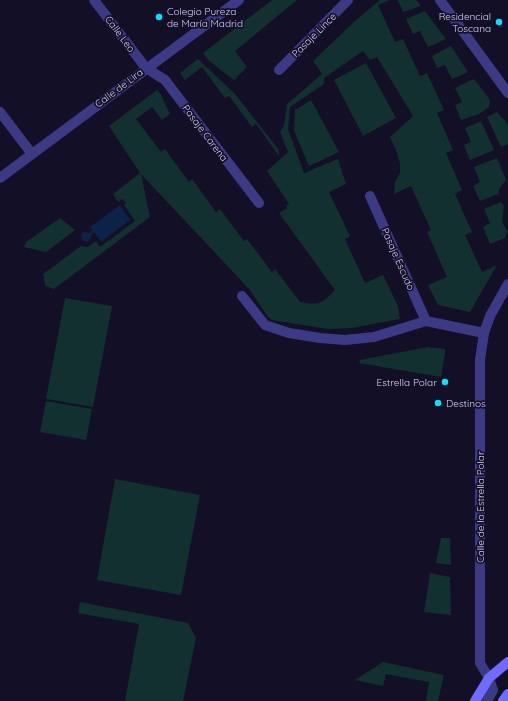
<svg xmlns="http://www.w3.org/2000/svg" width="508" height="701" font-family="Quicksand,sans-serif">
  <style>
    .green { fill: #12302f }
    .water { fill: #0c2248 }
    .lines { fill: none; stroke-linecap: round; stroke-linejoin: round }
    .street { stroke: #3d3a85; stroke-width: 10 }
    .secondary { stroke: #6f6bff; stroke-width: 10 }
    .poi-dot { fill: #00e5ff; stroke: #130f26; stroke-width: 1.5 }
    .labels { text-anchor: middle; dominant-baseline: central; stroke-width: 3.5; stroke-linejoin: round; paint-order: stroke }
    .poi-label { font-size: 10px; fill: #d9d4ff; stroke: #130f26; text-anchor: start }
    .street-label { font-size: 10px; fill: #d9d4ff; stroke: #130f26 }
  </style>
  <rect width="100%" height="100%" fill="#130f26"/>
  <path class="green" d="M272 0H297L235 51 247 67 234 80 208 60 203 53Z
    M380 0H390L378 5 395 42 403 39 420 76 427 73 444 110 437 113 453 150 446 153 462 190 455 194 472 232 465 235 482 272 497 265 470 312 438 305 428 285 447 277 427 232 431 230 411 186 394 194 395 182 400 173V164L396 150 390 137 413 116 377 57 370 60 363 51 324 78V84L290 107 288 129 304 173 338 159 346 184 329 192 350 236 345 239 365 283 383 275 398 306 400 319 352 328 327 329 272 320 268 317 249 289 141 174 150 217 54 289 45 286 43 274 81 246 88 247 96 241 100 247 135 221 124 205 126 203 122 199 118 202 113 194 140 173 109 126 157 90 160 93 170 114 162 120 152 107 136 119 161 152 165 149 189 182 192 179 216 212 220 209 244 241 247 239 272 272 275 269 300 302C319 305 321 305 335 290L279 213 287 208 286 206 289 204 267 171 288 152 280 132 284 126 287 104 322 74 313 61 355 21Z
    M398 0H416L421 6 403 12Z
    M425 11 446 39 428 47 420 31 413 34 406 19Z
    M451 46 468 72 452 79 445 65 437 68 432 56Z
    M198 59 235 94 279 150V156L256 124 252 127 229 96 225 98 202 67 185 80 180 73Z
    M366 63 396 118 363 136 334 80Z
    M474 79 490 100 489 107 479 114 461 120 455 105 462 102 455 88Z
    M311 100 339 152 309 166 294 131 295 110Z
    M497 112 508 124V144L501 147 487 117Z
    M481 121 494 150 470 160 464 145 471 142 465 128Z
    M497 158 506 180C503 184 498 188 499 194L480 201 473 186 480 182 474 167Z
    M501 202 504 206 502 222 507 231 505 238 490 244 483 227 490 223 484 209Z
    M60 218 75 230 46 252 24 247 26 242Z
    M65 298 112 306 93 407 46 399Z
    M428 347 445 349V353L441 377 359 363 360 360Z
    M46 401 92 409 86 440 40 432Z
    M115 479 200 495 181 595 97 580Z
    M441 538H450L451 565 436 563Z
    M430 573 450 577 451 615 424 612Z
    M80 602 188 623 196 638 183 701H125L139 624 78 613Z
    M383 662 444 675 438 701H426L429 682 386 674 383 686 355 680Z"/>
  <path class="water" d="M120 205 130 220 101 242 94 232 91 235V237L89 241 86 242 82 240 81 236 83 232 90 233 92 230 90 227Z"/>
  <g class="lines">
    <path class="street" d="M94 0 146 68 165 80 259 203
      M440 0 508 93
      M279 70 348 0
      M0 112 32 154
      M0 178 239 0
      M370 196 426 321
      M242 296 265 325 289 333 320 338 345 340 374 337 426 321 484 333
      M487 701 493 690 489 678 480 663V360L484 333 490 316 508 284"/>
    <path class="secondary" d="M475 701 489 678 508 662
      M503 701 508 694"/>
  </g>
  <g class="poi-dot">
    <circle cx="159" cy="17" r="4"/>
    <circle cx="499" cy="22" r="4"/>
    <circle cx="445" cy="382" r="4"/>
    <circle cx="438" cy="403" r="4"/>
  </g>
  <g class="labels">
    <g class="poi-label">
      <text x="167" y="11">Colegio Pureza<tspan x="167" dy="12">de María Madrid</tspan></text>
      <text x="491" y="16" text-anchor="end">Residencial<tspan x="491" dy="12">Toscana</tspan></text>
      <text x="437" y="382" text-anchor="end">Estrella Polar</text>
      <text x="446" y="403">Destinos</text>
    </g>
    <g class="street-label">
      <text transform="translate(120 34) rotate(53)">Calle Leo</text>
      <text transform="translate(314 35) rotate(-45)">Pasaje Lince</text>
      <text transform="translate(119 88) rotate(-37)">Calle de Lira</text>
      <text transform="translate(205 133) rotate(53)">Pasaje Carena</text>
      <text transform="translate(398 259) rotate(66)">Pasaje Escudo</text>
      <text transform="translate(480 507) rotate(-90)">Calle de la Estrella Polar</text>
    </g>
  </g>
</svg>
